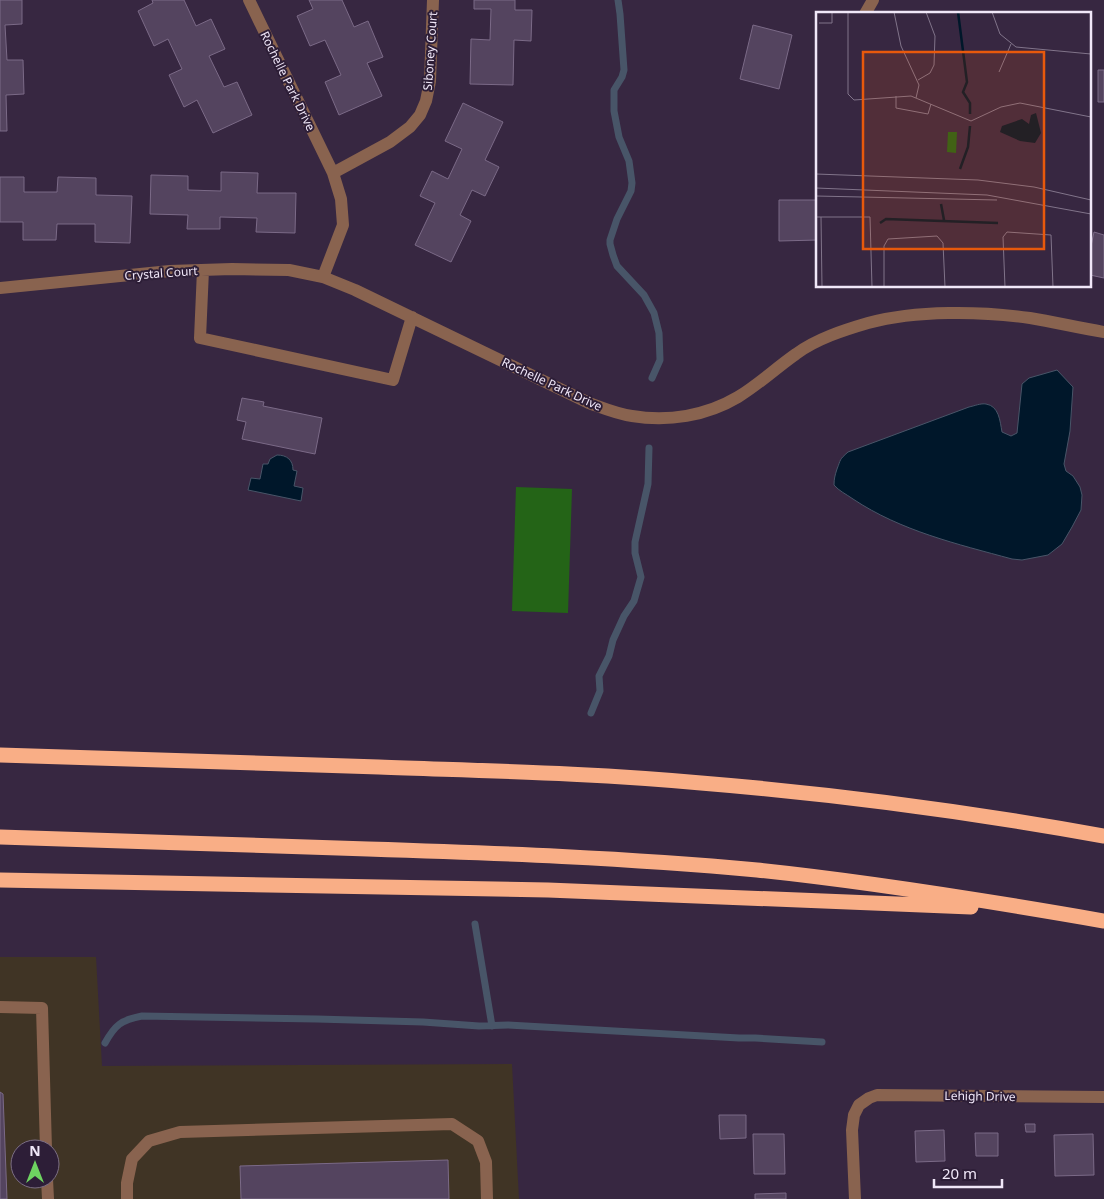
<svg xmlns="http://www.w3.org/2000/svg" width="1104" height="1199" font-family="'Noto Sans',sans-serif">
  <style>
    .industrial { fill: #403425; fill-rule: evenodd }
    .green { fill: #246417 }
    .water { fill: #00172a; stroke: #485568 }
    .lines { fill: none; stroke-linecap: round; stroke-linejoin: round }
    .stream { stroke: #485568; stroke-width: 7 }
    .building { fill: #54445f; stroke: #7b6a87 }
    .minor { stroke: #89634f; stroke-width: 12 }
    .highway { stroke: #f9ae86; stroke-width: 15 }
    .labels { text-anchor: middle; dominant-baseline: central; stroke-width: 4; stroke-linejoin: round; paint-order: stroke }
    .street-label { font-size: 12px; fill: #f0e7f8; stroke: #2d1e37 }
    .inset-river { fill: none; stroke: #00172a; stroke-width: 2.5 }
    .inset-road { fill: none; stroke: #81748a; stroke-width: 1 }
    .view { fill: #e8590c; fill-opacity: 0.15; stroke: #e8590c; stroke-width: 2.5 }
    .inset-edge { fill: none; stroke: #f0e7f8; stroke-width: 2.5 }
  </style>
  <rect width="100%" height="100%" fill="#372741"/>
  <path class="industrial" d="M0 957H96L102 1066 512 1064 519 1199H0ZM20 1149H50V1179H20Z"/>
  <path class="green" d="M516 487 572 489 568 613 512 611Z"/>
  <path class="water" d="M1057 370 1073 387 1070 431 1064 464 1066 471 1073 476 1080 487 1082 495 1081 510 1072 527 1062 544 1048 555 1022 560 1012 559C957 544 901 531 853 499 846 494 839 491 834 485 834 479 835 475 837 469 841 459 839 460 848 452L969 407C974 406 981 403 986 404 999 406 1000 421 1002 432L1011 436 1017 433 1022 384 1029 378Z
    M277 455C287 455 293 460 293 470L297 471 294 486 303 488 301 501 248 490 251 478 260 479 263 464H268L270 459Z"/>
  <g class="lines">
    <path class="stream" d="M618 0 620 14 624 70 622 77 614 90V111L619 137 629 161 632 183 631 191 617 219 610 240V244L613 255 617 266 644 295 654 313 659 333 660 360 652 378
      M591 713 600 691 599 676 609 656 613 640 624 616 634 601 641 577 635 553V542L648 484 649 448
      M475 924 492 1026
      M105 1043C115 1025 121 1020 142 1016L317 1019 423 1022 479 1026 508 1025 739 1038H755L822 1042"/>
  </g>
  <path class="building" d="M0 0H22V24L5 25 7 60H23L24 94 6 95 7 131H0Z
    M152 0H184L196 26 211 19 225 49 209 56 224 87 237 82 252 115 213 133 197 100 184 107 169 75 182 69 168 39 154 46 138 11 153 3Z
    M309 0H342L354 27 368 21 383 57 367 63 382 96 339 115 325 82 341 75 325 40 310 46 297 16 313 9Z
    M474 0H515V10H532L531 41 514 40 513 85 470 84 471 39 490 40 491 9H474Z
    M753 25 792 35 779 89 740 79Z
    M1098 70H1104V102H1098Z
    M463 103 503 122 485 160 499 167 485 196 472 190 460 215 471 221 451 262 415 245 435 203 420 196 432 171 448 179 462 149 445 141Z
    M221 172 258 173 257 193H296L295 233 256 232 257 218 220 217V229H187L188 215 150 214 151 175 188 176V190L221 191Z
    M0 177H24V192H57L58 177 96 178V195L132 196 130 243 95 242V224H57L56 240H23V222H0Z
    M779 200H818V240L779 241Z
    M1094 232 1104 235V278L1090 275V251Z
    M242 398 264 402 263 406 322 418 315 454 242 439 246 422 237 420Z
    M0 1092 3 1094 7 1199H0Z
    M719 1115H746V1138L720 1139Z
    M1025 1124H1035V1132H1026Z
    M944 1130 945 1161 916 1162 915 1131Z
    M975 1133H998V1156H976Z
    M753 1134H784L785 1174H754Z
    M1093 1134 1094 1175 1055 1176 1054 1135Z
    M448 1160 449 1199H241L240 1166Z
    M786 1193V1199H755V1194Z"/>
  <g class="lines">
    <path class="minor" d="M249 0 333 173 341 199 343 225 323 277
      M865 14 873 0
      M333 173 390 142 410 127 420 115 426 101 430 81 433 0
      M203 270 200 338 393 380 412 317
      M0 288 170 271 232 269 289 270 323 277 355 290 589 403C603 408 617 414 632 416 668 422 706 416 738 397 758 385 776 368 796 354 816 339 844 330 868 323 916 310 981 311 1030 318 1055 322 1079 328 1104 332
      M0 1007 42 1008 46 1149
      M47 1179 48 1199
      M127 1199V1183L132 1159 149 1141 180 1132 452 1124 478 1141 486 1162 487 1199
      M855 1199 852 1130 854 1115 859 1105 869 1098 877 1095 1104 1097"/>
    <path class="highway" d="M0 755C126 759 252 763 379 767 486 771 594 773 701 783 836 794 971 812 1104 836
      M0 837C123 841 245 845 368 849 497 853 627 858 757 870 873 882 989 901 1104 921
      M0 880 548 890 971 907"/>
  </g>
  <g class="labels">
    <g class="street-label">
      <text transform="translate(430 51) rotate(-86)">Siboney Court</text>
      <text transform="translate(288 81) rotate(64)">Rochelle Park Drive</text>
      <text transform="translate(161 273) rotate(-4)">Crystal Court</text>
      <text transform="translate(552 384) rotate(25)">Rochelle Park Drive</text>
      <text transform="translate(980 1096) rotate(1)">Lehigh Drive</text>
    </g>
  </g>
  <g transform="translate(816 12)">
    <rect width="275" height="275" fill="#372741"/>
    <path d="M132 120H141L140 141 131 140Z" fill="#246417"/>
    <path d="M220 101 225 121 219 131 204 129 184 120 186 114 206 107 213 112 215 103Z" fill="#00172a"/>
    <path class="inset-river" d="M142 0 151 70 147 80 154 91V102M144 157 152 135 154 114M125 192 128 208M64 211 70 207 182 211"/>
    <path class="inset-road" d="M32 0V82L38 88 95 84 155 109 185 95 204 91 275 105M78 0 85 34 103 73 100 86M176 0 184 22 200 35 275 42M3 11H16V0M183 60 195 32M102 68 114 61 118 53 119 24 110 0M80 84V96L112 102 115 92M0 162 162 168 218 175 275 188M0 176 171 183 275 202M0 184 181 188M0 205H5L6 275M5 205H54L56 275M68 275V234L72 227 121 224 127 231 129 275M189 275 187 225 191 220 235 223 237 275"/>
    <path class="view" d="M47 40H228V237H47Z"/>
    <rect width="275" height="275" class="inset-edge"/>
  </g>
  <g transform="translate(35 1164)"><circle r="24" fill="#2d1e37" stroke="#7b6e84"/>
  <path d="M0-4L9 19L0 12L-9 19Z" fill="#6ed361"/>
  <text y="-8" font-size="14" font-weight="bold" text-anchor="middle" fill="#f0e7f8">N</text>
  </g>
  <path d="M934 1179v8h68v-8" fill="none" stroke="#f0e7f8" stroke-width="2.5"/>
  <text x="942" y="1179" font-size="15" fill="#f0e7f8" stroke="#2d1e37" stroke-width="4" paint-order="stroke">20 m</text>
</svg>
